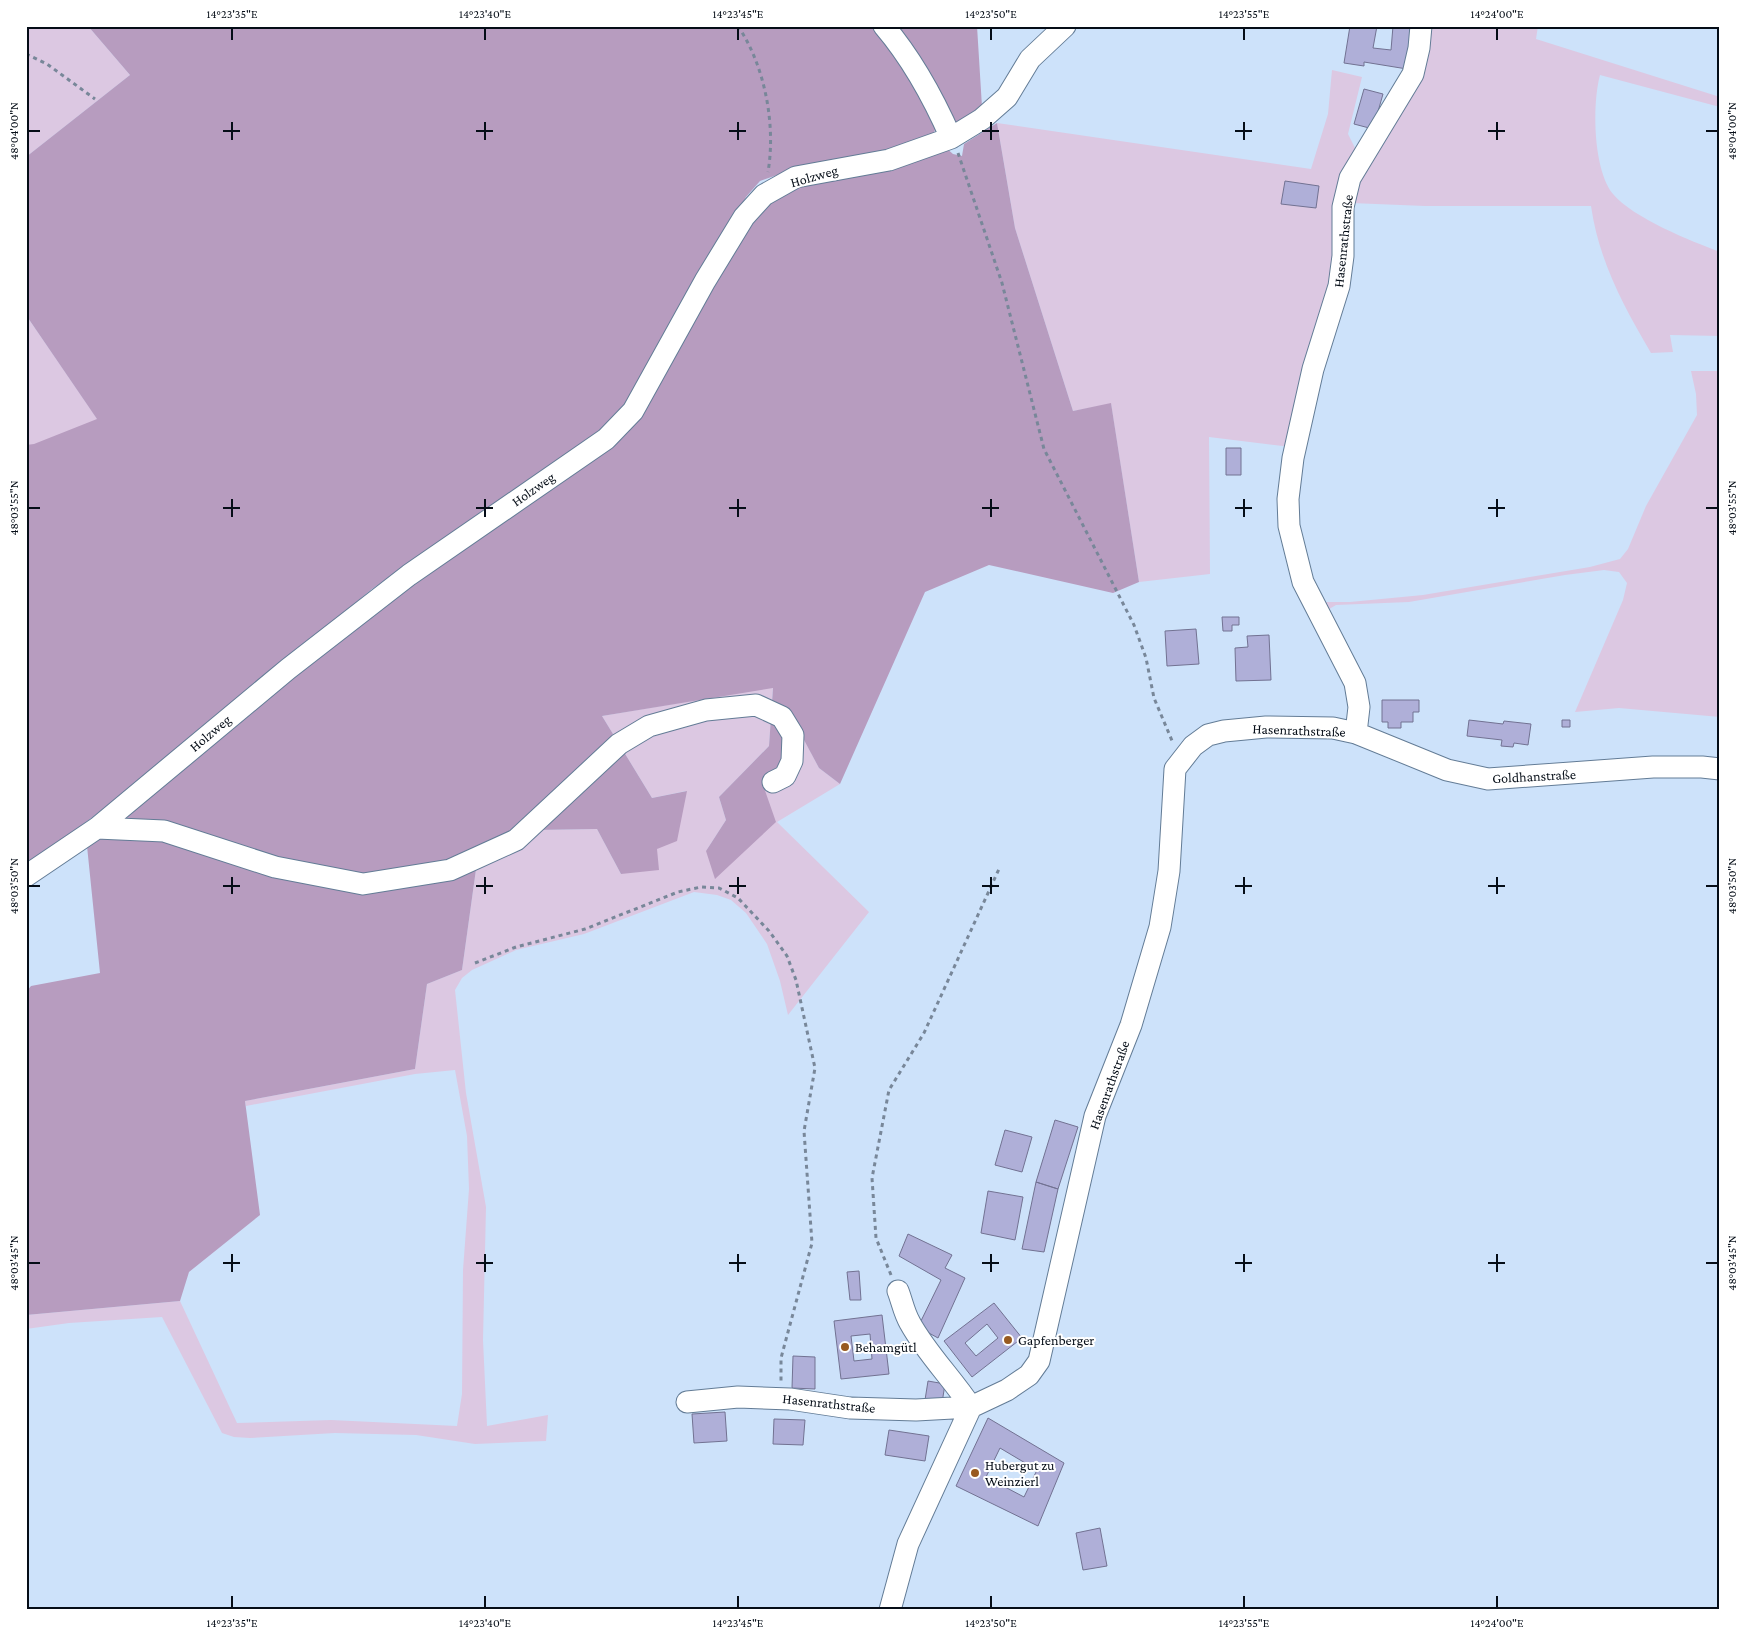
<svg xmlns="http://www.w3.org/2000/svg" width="1746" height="1636" font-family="'Crimson Pro',serif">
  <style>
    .green { fill: #dcc8e2 }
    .forest { fill: #b79cbf }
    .building { fill: #afafd8; stroke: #727292; fill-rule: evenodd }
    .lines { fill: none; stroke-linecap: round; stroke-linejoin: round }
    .minor-casing { stroke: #637c96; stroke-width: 23 }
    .path { stroke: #788799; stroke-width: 3; stroke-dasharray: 4 4; stroke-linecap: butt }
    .minor { stroke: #fff; stroke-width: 21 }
    .ticks { fill: none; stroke: #050d17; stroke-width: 2 }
    .poi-dot { fill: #985a20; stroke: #fff; stroke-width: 2 }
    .labels { text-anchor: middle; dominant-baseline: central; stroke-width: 4; stroke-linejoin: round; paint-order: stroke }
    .street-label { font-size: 14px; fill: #050d17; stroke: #fff }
    .poi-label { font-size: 14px; fill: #050d17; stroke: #fff; text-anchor: start }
    .neatline { fill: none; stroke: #050d17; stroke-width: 2 }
    .ticks-label { font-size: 12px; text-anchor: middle; fill: #050d17 }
  </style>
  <rect width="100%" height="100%" fill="#cde2fa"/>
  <path class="green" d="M26 26H88L130 75 26 157Z
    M1428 26H1538L1536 39 1720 97V107L1600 75C1592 105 1593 169 1613 194 1633 218 1691 241 1720 252V336L1670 335 1673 352 1651 353C1623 305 1599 261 1591 206H1425L1351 203 1291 447 1209 437 1210 574 1139 582 1111 404 1073 411 1015 228 997 123 1311 169 1328 114 1332 70 1362 77 1348 134 1357 152Z
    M26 315 98 420 34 445H26Z
    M1691 371H1720V717L1619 708 1575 712 1623 600 1627 583 1619 572 1604 570 1565 575 1409 602 1336 605 1324 612 1318 602H1350L1423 595 1590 567 1620 559 1628 549 1646 506 1697 415 1696 394Z
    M773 687 769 746 719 797 726 820 706 851 762 782 787 757 796 724 819 768 840 784 777 822 869 912 788 1015 780 981 767 944 746 913 731 900 717 895 694 892 584 934 516 950 472 970 462 978 455 990 466 1093 486 1207 483 1340 487 1426 548 1415 546 1441 475 1444 416 1435 335 1433 250 1438 234 1437 222 1433 162 1317 69 1323 26 1329V1315L180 1301 237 1423 331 1420 457 1426 462 1394 463 1270 469 1189 467 1136 455 1070 415 1074 246 1106 245 1101 415 1069 427 984 462 970 477 862 536 830 597 829 621 874 657 849 686 791 652 798 602 716Z"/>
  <path class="forest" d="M88 26H876L896 51 936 127 932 138 890 152 809 164 760 181 746 197 708 263 627 410 603 431 372 589 158 768 26 867V445L34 444 97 419 26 315V157L130 75Z
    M893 26H977L982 107 960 124 950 123Z
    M997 123 1015 228 1073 411 1111 403 1139 582 1113 593 989 565 925 592 840 784 819 768 796 725 787 757 762 782 776 822 715 879 706 851 726 820 719 797 769 746 773 688 602 716 652 798 687 791 677 841 657 849 659 870 621 874 597 829 536 830 477 862 462 970 427 984 415 1069 245 1101 260 1215 189 1272 180 1301 26 1315V992L31 986 100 973 87 846 375 610 611 440 745 229 767 200 788 189 945 147 953 154 962 156 964 144Z"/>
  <path class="building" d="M1350 26H1377L1373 48 1391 50 1393 26H1412L1407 69 1364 62V66L1344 63Z
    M1364 89 1383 94 1373 129 1354 124Z
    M1285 181 1319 186 1316 208 1281 204Z
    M1226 448H1241V475H1226Z
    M1222 617H1239V625H1232V631H1223Z
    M1196 629 1199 664 1167 666 1165 631Z
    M1269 635 1271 680 1236 681 1235 648 1248 647 1247 636Z
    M1382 700H1419V712H1413V722H1401V728H1388V722H1382Z
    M1469 720 1503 724 1504 721 1531 724 1528 745 1514 743 1513 747 1501 746 1502 740 1467 736Z
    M1562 720H1570V727H1562Z
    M1055 1120 1078 1127 1058 1189 1036 1182Z
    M1005 1130 1032 1137 1022 1172 995 1165Z
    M1036 1182 1058 1189 1044 1252 1022 1249Z
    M988 1191 1023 1197 1015 1240 981 1233Z
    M908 1234 952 1255 945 1268 965 1278 938 1338 918 1327 941 1280 899 1256Z
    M859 1271 861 1300H850L847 1272Z
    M994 1303 1022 1338 972 1377 944 1341ZM987 1324 998 1338 976 1356 965 1343Z
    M882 1315 889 1374 841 1379 834 1321ZM870 1334 872 1359 854 1361 851 1336Z
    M793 1356 815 1357V1389L792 1388Z
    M928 1381 945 1384 942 1403 925 1400Z
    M725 1412 727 1441 694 1443 692 1414Z
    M988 1418 1064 1463 1038 1526 956 1486ZM1000 1448 1037 1470 1024 1497 986 1477Z
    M774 1419 805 1420 803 1445 773 1444Z
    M889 1430 929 1436 925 1461 885 1455Z
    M1100 1528 1107 1566 1083 1570 1076 1533Z"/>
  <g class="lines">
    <g class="minor-casing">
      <path id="minor" d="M884 26C913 60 933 97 951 138
        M1356 733 1359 707 1355 683 1303 582 1289 526 1288 499 1293 458 1313 369 1339 286 1343 256V207L1350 178 1413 74 1419 48 1421 26
        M97 828 164 831 275 867 363 884 450 870 516 840 619 744 649 726 706 710 756 705 782 717 793 735 792 761 785 776 773 782
        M26 876 97 828 288 669 409 575 606 439 633 411 705 281 744 217 764 195 796 177 889 160 951 138 982 119 1007 97 1030 59 1065 26
        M898 1291C902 1301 904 1313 910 1323 927 1354 952 1378 971 1407
        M687 1402 738 1397 790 1399 850 1408 916 1410 971 1407
        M890 1610 908 1544 971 1407 1007 1390 1029 1375 1039 1361 1095 1116 1131 1025 1160 927 1169 871 1175 769 1193 746 1208 735 1224 731 1266 727 1333 728 1356 733 1447 770 1488 779 1653 767H1702L1720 769"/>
    </g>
    <path class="path" d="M738 26C765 66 776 125 768 172
      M26 54 47 64 95 99
      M958 153 1002 283 1044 449 1134 625 1146 658 1154 698 1173 743
      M475 963 516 947 585 929 678 892 701 887 719 888 738 898 769 931 787 956 796 980 815 1068 804 1131 812 1243 781 1358V1382
      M891 1275 876 1238 872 1178 889 1090 924 1033 999 869"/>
    <use href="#minor" class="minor"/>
  </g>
  <path class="ticks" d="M232 28V40M485 28V40M738 28V40M991 28V40M1244 28V40M1497 28V40M232 122V140M485 122V140M738 122V140M991 122V140M1244 122V140M1497 122V140M28 131H40M223 131H240M476 131H493M729 131H746M982 131H999M1235 131H1252M1488 131H1505M1706 131H1718M232 499V517M485 499V517M738 499V517M991 499V517M1244 499V517M1497 499V517M28 508H40M223 508H240M476 508H493M729 508H746M982 508H999M1235 508H1252M1488 508H1505M1706 508H1718M232 877V894M485 877V894M738 877V894M991 877V894M1244 877V894M1497 877V894M28 886H40M223 886H240M476 886H493M729 886H746M982 886H999M1235 886H1252M1488 886H1505M1706 886H1718M232 1254V1272M485 1254V1272M738 1254V1272M991 1254V1272M1244 1254V1272M1497 1254V1272M28 1263H40M223 1263H240M476 1263H493M729 1263H746M982 1263H999M1235 1263H1252M1488 1263H1505M1706 1263H1718M232 1596V1608M485 1596V1608M738 1596V1608M991 1596V1608M1244 1596V1608M1497 1596V1608"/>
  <g class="poi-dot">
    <circle cx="1008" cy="1340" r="5"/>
    <circle cx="845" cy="1347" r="5"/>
    <circle cx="975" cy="1473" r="5"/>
  </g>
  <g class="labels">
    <g class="street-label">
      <text transform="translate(814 176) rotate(-16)">Holzweg</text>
      <text transform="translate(1343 241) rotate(-84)">Hasenrathstraße</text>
      <text transform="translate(533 489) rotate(-35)">Holzweg</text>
      <text transform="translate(1299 730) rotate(2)">Hasenrathstraße</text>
      <text transform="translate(210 733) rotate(-40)">Holzweg</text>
      <text transform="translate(1534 776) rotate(-3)">Goldhanstraße</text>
      <text transform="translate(1109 1085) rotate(-70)">Hasenrathstraße</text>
      <text transform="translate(829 1403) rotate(6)">Hasenrathstraße</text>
    </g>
    <g class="poi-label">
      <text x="1018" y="1340">Gapfenberger</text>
      <text x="855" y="1347">Behamgütl</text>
      <text x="985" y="1465">Hubergut zu<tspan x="985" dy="16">Weinzierl</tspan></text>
    </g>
  </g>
  <rect width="1746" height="1636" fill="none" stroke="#ffffff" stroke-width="55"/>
  <rect x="28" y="28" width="1690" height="1580" class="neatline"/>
  <g class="ticks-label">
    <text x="232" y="18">14°23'35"E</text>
    <text x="485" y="18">14°23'40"E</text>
    <text x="738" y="18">14°23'45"E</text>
    <text x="991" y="18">14°23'50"E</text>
    <text x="1244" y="18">14°23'55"E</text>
    <text x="1497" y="18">14°24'00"E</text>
    <text transform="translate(14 131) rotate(-90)" y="4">48°04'00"N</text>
    <text transform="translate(1732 131) rotate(-90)" y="4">48°04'00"N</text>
    <text transform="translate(14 508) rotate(-90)" y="4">48°03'55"N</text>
    <text transform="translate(1732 508) rotate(-90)" y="4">48°03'55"N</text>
    <text transform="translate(14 886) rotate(-90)" y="4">48°03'50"N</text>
    <text transform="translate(1732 886) rotate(-90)" y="4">48°03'50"N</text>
    <text transform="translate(14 1263) rotate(-90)" y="4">48°03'45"N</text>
    <text transform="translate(1732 1263) rotate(-90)" y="4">48°03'45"N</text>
    <text x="232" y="1627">14°23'35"E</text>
    <text x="485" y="1627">14°23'40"E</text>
    <text x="738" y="1627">14°23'45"E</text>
    <text x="991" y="1627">14°23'50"E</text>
    <text x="1244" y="1627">14°23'55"E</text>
    <text x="1497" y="1627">14°24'00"E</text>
  </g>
</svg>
